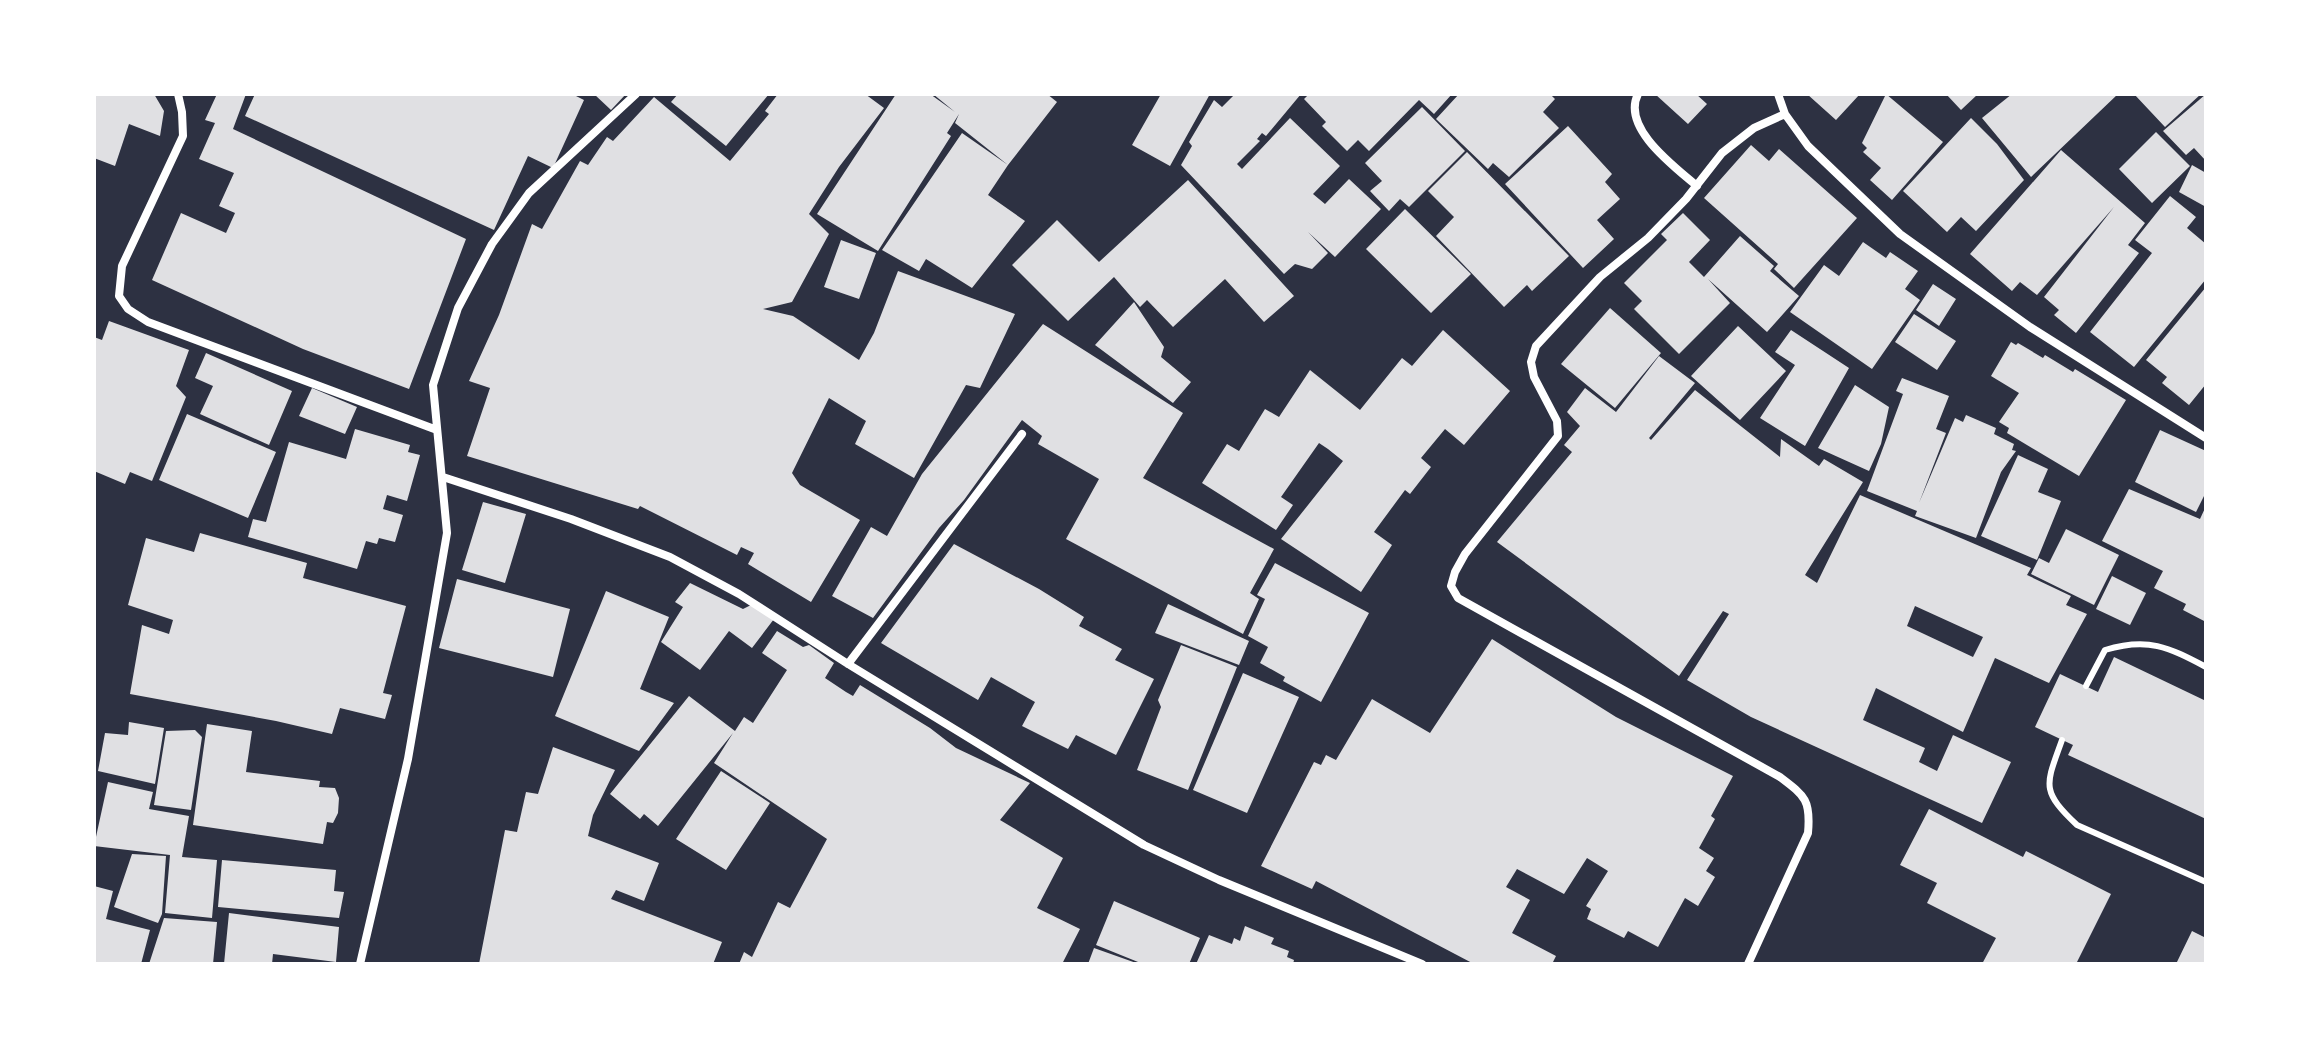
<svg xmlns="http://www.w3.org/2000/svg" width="2300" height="1058" font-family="'Fira Sans Condensed',sans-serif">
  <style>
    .building { fill: #e0e0e3; fill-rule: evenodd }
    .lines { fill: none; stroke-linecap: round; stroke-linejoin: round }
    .service { stroke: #fff; stroke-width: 6 }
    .minor { stroke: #fff; stroke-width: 8 }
  </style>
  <rect width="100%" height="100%" fill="#2d3142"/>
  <path class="building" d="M94 94H154L164 111 160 136 129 124 115 166 94 158Z
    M217 94H246L233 129 466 239 409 389 303 349 152 280 181 213 226 233 235 213 219 206 234 173 199 159 215 123 205 120Z
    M255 94H572L584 100 553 168 528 156 494 230 245 116Z
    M594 94H626L611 110Z
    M678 94H769L726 146 671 102Z
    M778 94H865L884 108 839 167 809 214 829 234 792 302 763 309 793 316 859 360 874 333 898 271 1015 314 980 388 966 385 914 478 855 444 866 421 829 398 792 473 800 485 860 520 811 602 748 564 754 553 741 547 737 555 640 506 638 509 467 456 490 388 469 381 499 315 532 224 542 229 580 161 588 165 607 137 613 141 654 97 730 161 769 114 765 111Z
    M896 94H930L955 112 933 94H1047L1057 102 1008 165 955 123 959 114 947 133 951 136 878 251 817 214Z
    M1161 94H1210L1170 166 1132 145Z
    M1235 94H1301L1266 136 1262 133 1257 139 1260 141 1237 164 1242 169 1290 118 1340 166 1313 194 1325 204 1349 179 1381 209 1335 257 1308 232 1328 253 1312 269 1295 264 1284 274 1181 165 1192 146 1189 142 1214 100 1222 107Z
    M1309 94H1452L1434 114 1419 100 1369 151 1358 140 1347 151 1322 126 1326 122 1304 99Z
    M1459 94H1550L1555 99 1543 112 1559 128 1509 177 1493 163 1488 169 1436 119Z
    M1655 94H1696L1707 104 1688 124Z
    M1807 94H1860L1836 120Z
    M1886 94 1943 142 1892 200 1870 180 1881 168 1863 152 1867 148 1862 143Z
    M1946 94H1978L1961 110Z
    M2012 94H2118L2031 177 1982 118Z
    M2134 94H2201L2165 127Z
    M2206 94V161L2194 148 2186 155 2163 131Z
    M1422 107 1465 151 1409 207 1400 199 1389 211 1370 191 1382 181 1365 163Z
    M1971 118 1997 144 2024 180 1976 231 1961 217 1947 232 1903 191Z
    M1568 126 1612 174 1605 182 1620 199 1597 220 1614 239 1583 268 1505 184Z
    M2156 132 2190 166 2152 203 2119 169Z
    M962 133 1008 165 988 195 1025 221 972 288 926 259 919 271 882 250Z
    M1751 145 1769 161 1779 149 1857 218 1794 288 1774 269 1778 264 1704 198Z
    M2061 150 2145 223 2128 245 2139 253 2076 333 2054 315 2059 310 2044 297 2114 207 2037 295 2020 282 2012 291 1970 254Z
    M1467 152 1569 256 1532 291 1527 285 1504 307 1436 236 1454 217 1428 191Z
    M2192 165 2206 173V207L2179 192Z
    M1188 180 1294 296 1264 322 1225 279 1173 327 1147 300 1140 307 1114 277 1068 321 1012 265 1057 220 1099 262Z
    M2170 196 2196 217 2187 228 2206 244V279L2134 367 2090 332 2152 253 2135 240Z
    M1405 209 1471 274 1431 313 1366 249Z
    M1683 213 1710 240 1689 262 1704 277 1740 236 1774 266 1770 271 1799 296 1767 332 1708 279 1730 303 1679 354 1634 309 1642 301 1624 283 1667 240 1661 234Z
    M841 240 876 253 859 299 824 287Z
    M1863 242 1886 258 1890 252 1918 271 1905 289 1920 300 1872 369 1790 312 1824 265 1839 276Z
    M1933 284 1956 299 1939 326 1916 310Z
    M2206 287V384L2189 405 2162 383 2167 377 2146 360Z
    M1134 302 1164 347 1161 357 1191 382 1173 403 1095 345Z
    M1610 308 1661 353 1615 408 1561 364Z
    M1914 314 1956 341 1937 370 1895 342Z
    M109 321 189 350 176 386 186 397 152 481 130 472 125 484 94 471V337L102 340Z
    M1043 324 1183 413 1143 478 1274 549 1250 593 1259 599 1243 634 1066 539 1099 479 1038 444 1042 436 1022 420 964 500 939 528 873 618 832 596 871 527 887 536 922 474Z
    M1738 326 1786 371 1740 420 1691 376Z
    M1443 330 1510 391 1464 445 1445 429 1421 458 1431 467 1410 494 1405 490 1374 532 1392 545 1361 592 1281 539 1343 461 1328 449 1319 443 1281 497 1293 505 1276 530 1202 483 1227 444 1239 451 1265 409 1279 417 1310 370 1360 410 1402 358 1412 366Z
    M1791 330 1849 368 1805 446 1760 418 1795 365 1775 352Z
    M2011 342 2016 345 2018 343 2043 358 2045 355 2073 372 2075 369 2126 400 2079 476 2007 433 2009 428 1999 422 2019 393 1991 376Z
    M206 353 292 391 269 445 200 414 213 386 195 378Z
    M1659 356 1695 383 1649 438 1651 440 1695 390 1780 457 1781 439 1819 466 1824 459 1863 482 1805 575 1817 583 1860 495 2031 568 2027 575 2071 596 2066 605 2087 614 2049 683 1995 658 1963 732 1876 688 1863 720 1925 748 1919 762 1937 771 1953 735 2011 762 1982 823 1751 717 1687 680 1729 614 1723 611 1679 676 1497 542 1572 452 1564 445 1580 426 1567 412 1585 388 1616 412ZM1915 606 1983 637 1973 657 1907 626Z
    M1902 378 1949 396 1936 429 1946 433 1919 503 1955 418 1963 422 1966 415 1996 428 1994 434 2014 444 2012 450 2016 451 2001 472 1976 538 1915 516 1917 511 1867 491 1903 394 1896 391Z
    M1855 385 1889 407 1881 444 1869 471 1818 448Z
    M312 388 357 407 345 434 299 416Z
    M187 414 276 452 248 518 159 480Z
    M355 429 410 445 408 452 420 455 407 501 387 495 383 509 403 515 395 542 379 538 377 544 366 541 357 569 248 537 253 519 266 522 289 442 346 459Z
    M2160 430 2206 451V492L2196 512 2135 482Z
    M2018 455 2048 469 2038 492 2061 501 2037 560 1981 536Z
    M2129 489 2200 519 2206 506V622L2183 610 2186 604 2154 588 2163 571 2102 541Z
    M483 502 526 514 505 583 462 570Z
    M2066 529 2119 555 2094 605 2031 574 2039 558 2049 563Z
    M200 533 307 563 303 578 406 606 383 693 392 695 385 719 340 708 332 734 276 721 130 694 142 625 169 634 173 620 128 605 146 538 194 552Z
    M954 544 1039 589 1084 617 1079 626 1122 649 1115 660 1154 679 1116 755 1076 735 1068 749 1022 726 1035 702 991 677 978 700 881 643Z
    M1275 563 1369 613 1321 702 1283 681 1285 677 1260 663 1268 647 1248 636 1265 599 1257 595Z
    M2112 576 2146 593 2130 625 2096 609Z
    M457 579 570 609 553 677 439 648Z
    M690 583 743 609 751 605 774 619 752 648 729 631 700 670 661 642 683 607 675 602Z
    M606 591 669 617 640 689 674 703 639 751 555 716Z
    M1168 604 1249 641 1239 665 1155 633Z
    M777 631 803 647 809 645 834 663 825 678 846 692 853 696 860 685 930 728 956 748 1030 783 1000 820 1063 858 1037 908 1080 929 1062 964H739L744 952 752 957 778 902 790 908 827 839 714 763 733 733 658 826 644 814 640 819 610 794 689 696 735 731 744 717 753 723 787 670 762 653Z
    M1492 639 1616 717 1733 776 1711 816 1715 819 1699 848 1714 858 1706 871 1715 877 1698 906 1685 898 1658 947 1628 931 1624 938 1587 919 1591 909 1586 906 1608 871 1587 858 1564 894 1517 869 1506 887 1530 900 1512 933 1556 956 1552 964H1474L1316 881 1312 889 1261 866 1314 762 1321 765 1326 755 1336 760 1372 699 1430 733Z
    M1181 645 1237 667 1188 790 1137 770 1161 707 1158 700Z
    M2114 657 2206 701V819L2068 755 2073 745 2035 727 2060 674 2098 692Z
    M1243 673 1299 697 1247 813 1193 790Z
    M129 722 164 728 155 784 98 771 105 733 128 735Z
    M207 724 252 731 246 772 320 781 319 787 335 788 339 798 338 813 333 823 327 822 323 844 193 825Z
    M195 730 202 737 191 810 154 805 166 731Z
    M553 747 615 770 593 815 588 836 659 863 644 901 616 890 611 899 722 942 713 964H479L505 830 517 832 526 792 538 794Z
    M721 771 770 803 726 870 676 839Z
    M108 782 153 792 149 809 189 816 182 857 217 860 212 918 165 913 170 855 94 846Z
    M1929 809 2023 857 2026 851 2111 894 2076 964H1982L1996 938 1927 903 1937 883 1900 865Z
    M132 854 166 856 162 914 158 923 114 907Z
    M222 860 336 870 334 891 344 892 339 918 218 907Z
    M94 886 113 891 106 919 150 930 141 964H94Z
    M1114 901 1200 938 1189 964H1143L1096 945Z
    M229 913 339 927 336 962 273 954 272 964H224Z
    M164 918 217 922 213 964H149Z
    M1245 926 1274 938 1271 944 1289 951 1287 957 1294 960 1293 964H1196L1209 935 1232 944 1234 938 1240 941Z
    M2192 931 2206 938V964H2176Z
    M1094 948 1139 964H1088Z"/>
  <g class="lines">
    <path class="service" d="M2086 686 2105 650C2148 637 2168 647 2206 667
      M2062 740C2046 785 2040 790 2077 825L2206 882"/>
    <path class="minor" d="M178 94 182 112 183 136 122 266 119 296 128 309 148 322 437 430
      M1638 94C1621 128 1675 167 1697 186
      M1778 94 1785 114 1808 146 1900 234 2030 327 2206 438
      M443 477 571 519 670 557 739 594 848 664 1144 845 1219 880 1422 964
      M848 664 1022 434
      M360 964 408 759 447 533 433 385 458 308 492 244 529 193 636 94
      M1748 964 1808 833C1811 800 1805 796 1780 777L1458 598 1451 586 1455 572 1465 554 1558 436 1557 421 1534 377 1531 362 1536 346 1600 277 1648 238 1686 199 1722 153 1754 128 1785 114"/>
  </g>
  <rect width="2300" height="1058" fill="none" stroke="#ffffff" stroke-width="192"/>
</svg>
